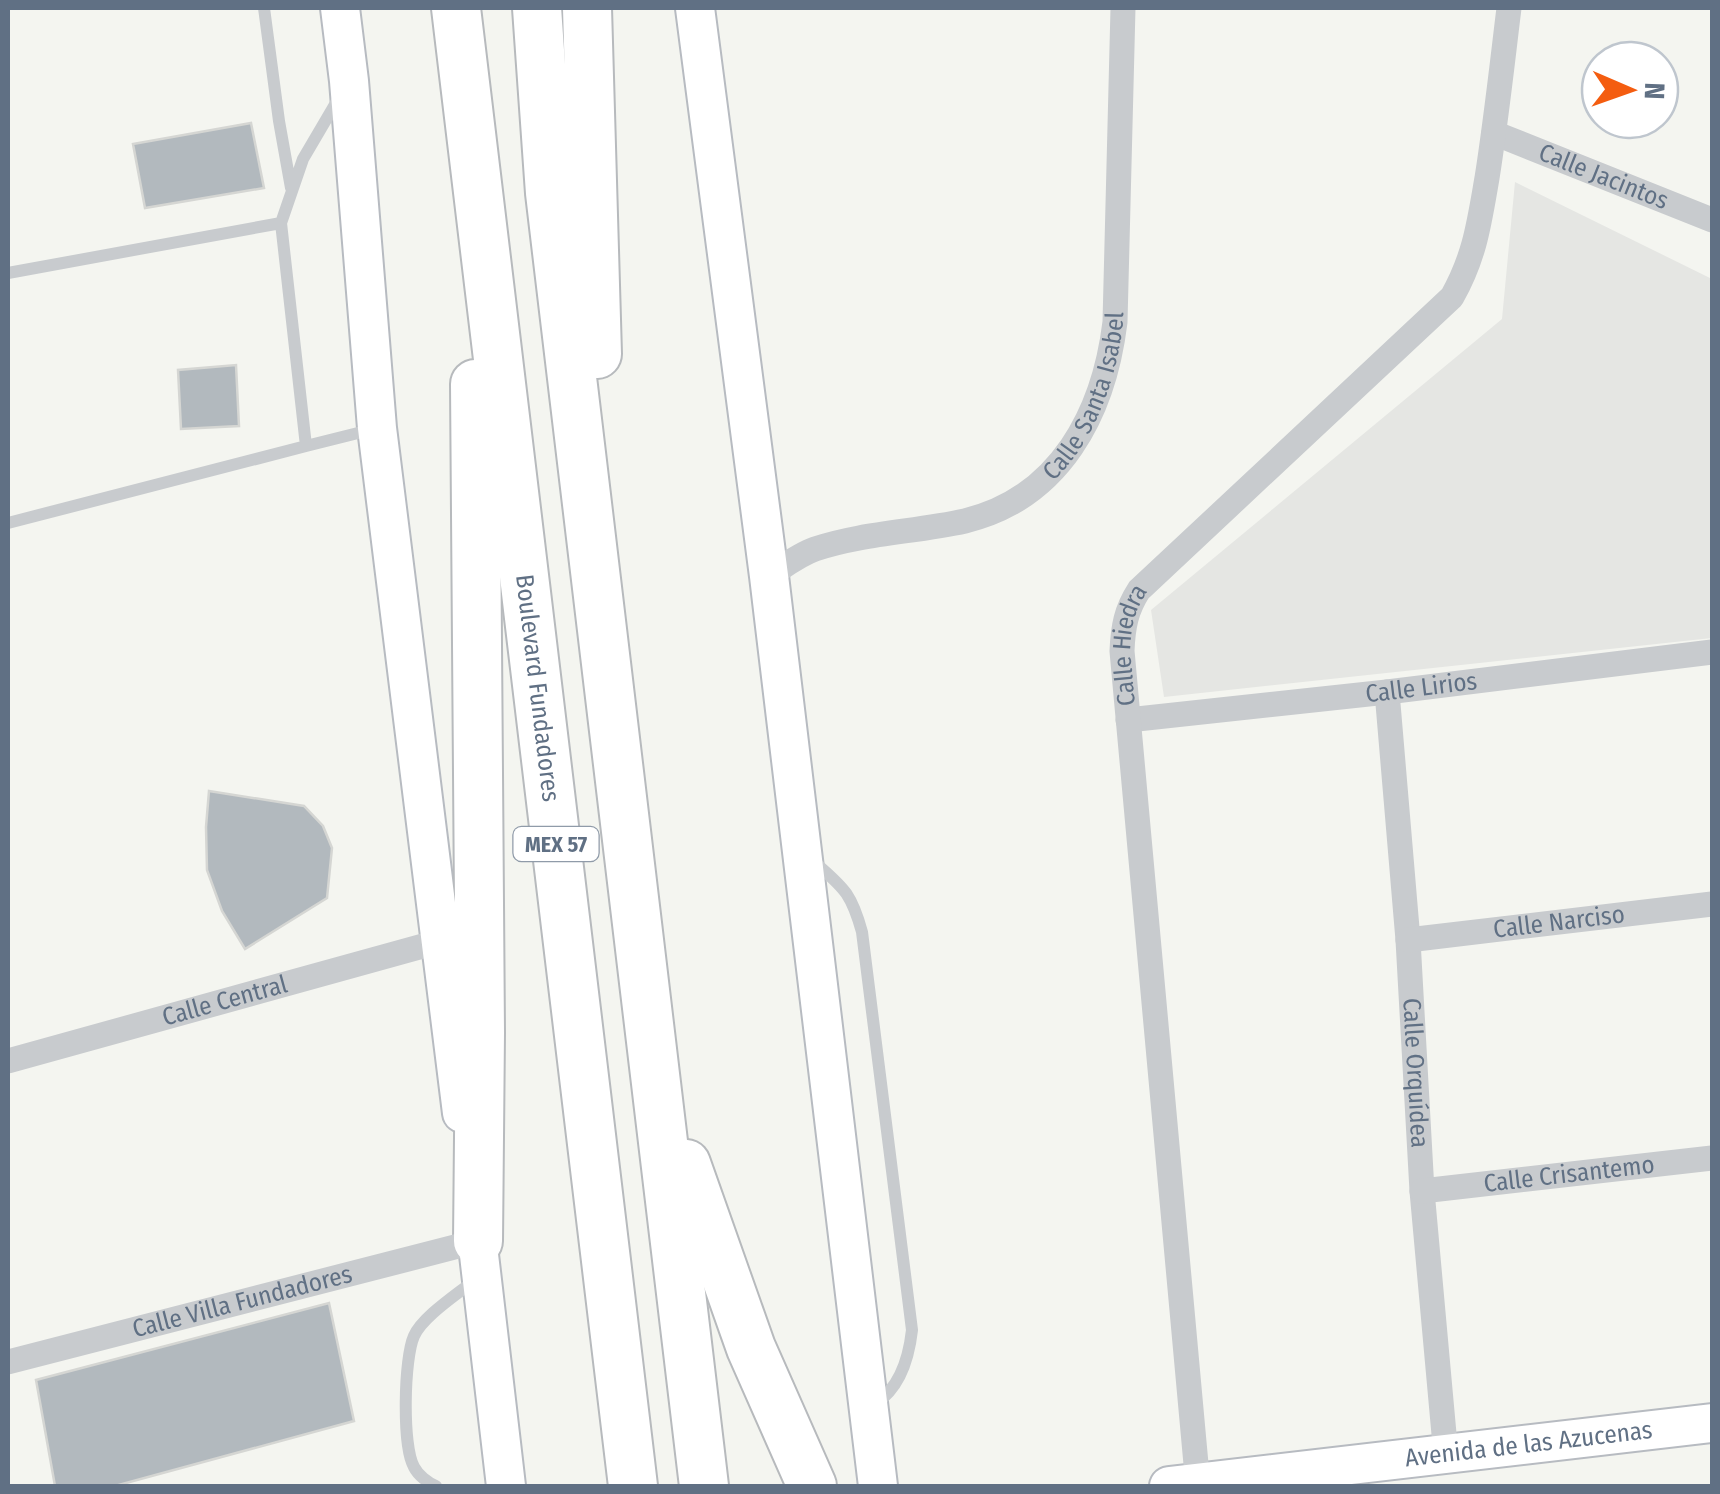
<svg xmlns="http://www.w3.org/2000/svg" width="1720" height="1494" font-family="'Fira Sans Condensed',sans-serif">
  <style>
    .built { fill: #e5e6e3 }
    .building { fill: #b2b9be; stroke: #d5d6d3; stroke-width: 2.5 }
    .lines { fill: none; stroke-linecap: round; stroke-linejoin: round }
    .secondary-casing { stroke: #b7bbc1; stroke-width: 42 }
    .highway-casing { stroke: #b7babd; stroke-width: 52 }
    .lane { stroke: #c8cbce; stroke-width: 12 }
    .street { stroke: #c8cbce; stroke-width: 25 }
    .secondary { stroke: #fff; stroke-width: 38 }
    .highway { stroke: #fff; stroke-width: 48 }
    .labels { text-anchor: middle; dominant-baseline: central; stroke-width: 10; stroke-linejoin: round; paint-order: stroke }
    .shield { fill: #fff; stroke: #909ba9; stroke-width: 2.5 }
    .shield-label { font-size: 22px; font-weight: bold; fill: #607084 }
    .street-label { font-size: 25px; fill: #607084; stroke: #fff }
  </style>
  <rect width="100%" height="100%" fill="#f4f5f0"/>
  <path class="built" d="M1515 182 1712 279V638L1164 697 1151 610 1502 319Z"/>
  <path class="building" d="M251 123 264 188 145 208 133 144Z
    M236 365 239 426 181 429 178 370Z
    M209 791 304 806 323 826 332 848 327 898 245 949 222 911 207 870 206 827Z
    M329 1303 354 1421 115 1486H55L36 1380Z"/>
  <g class="lines">
    <g class="secondary-casing">
      <g id="secondary">
        <path d="M340 8 349 81 377 428 462 1113"/>
        <path d="M695 8 769 576 878 1486"/>
        <path d="M474 1212 506 1486"/>
        <path id="s10" d="M1169 1486 1712 1423"/>
      </g>
    </g>
    <g class="highway-casing">
      <g id="highway">
        <path id="s11" d="M456 8 633 1486"/>
        <path d="M537 8 550 193 704 1486"/>
        <path d="M587 8 597 354"/>
        <path d="M475 384 480 1033 478 1241"/>
        <path d="M686 1164 751 1348 812 1486"/>
      </g>
    </g>
    <path class="lane" d="M264 8 279 121 291 188
      M340 96 303 159 281 223 306 446 374 429
      M8 273 281 223
      M8 523 306 446
      M810 858C842 887 850 889 862 932L912 1330C909 1357 900 1388 875 1404
      M436 1486C428 1483 418 1475 414 1467 402 1446 404 1358 414 1336 423 1316 458 1294 476 1279"/>
    <g class="street">
      <path id="s1" d="M1494 133 1712 220"/>
      <path id="s2" d="M769 576C783 567 798 555 815 549 863 533 915 532 965 521 1060 498 1104 413 1115 322L1123 8"/>
      <path id="s3" d="M1387 692 1408 940 1422 1191 1446 1456"/>
      <path id="s4" d="M1128 720 1387 692 1712 652"/>
      <path id="s5" d="M1408 940 1712 904"/>
      <path id="s6" d="M8 1061 441 941"/>
      <path id="s7" d="M1422 1191 1712 1158"/>
      <path id="s8" d="M8 1362 478 1241"/>
      <path id="s9" d="M1198 1486 1122 651C1123 627 1126 610 1139 590L1452 297C1475 256 1479 224 1487 178 1496 121 1502 65 1509 8"/>
    </g>
    <use href="#secondary" class="secondary"/>
    <use href="#highway" class="highway"/>
  </g>
  <g class="labels">
    <rect class="shield" x="513.5" y="827" width="85" height="34" rx="8"/>
    <g class="shield-label">
      <text x="556" y="844">MEX 57</text>
    </g>
    <g class="street-label">
      <text stroke="none"><textPath href="#s1" startOffset="118">Calle Jacintos</textPath></text>
      <text stroke="none"><textPath href="#s2" startOffset="392">Calle Santa Isabel</textPath></text>
      <text stroke="none"><textPath href="#s9" startOffset="845">Calle Hiedra</textPath></text>
      <text stroke="none"><textPath href="#s11" startOffset="685">Boulevard Fundadores</textPath></text>
      <text stroke="none"><textPath href="#s4" startOffset="295">Calle Lirios</textPath></text>
      <text stroke="none"><textPath href="#s5" startOffset="152">Calle Narciso</textPath></text>
      <text stroke="none"><textPath href="#s6" startOffset="225">Calle Central</textPath></text>
      <text stroke="none"><textPath href="#s3" startOffset="382">Calle Orquídea</textPath></text>
      <text stroke="none"><textPath href="#s7" startOffset="148">Calle Crisantemo</textPath></text>
      <text stroke="none"><textPath href="#s8" startOffset="242">Calle Villa Fundadores</textPath></text>
      <text stroke="none"><textPath href="#s10" startOffset="362">Avenida de las Azucenas</textPath></text>
    </g>
  </g>
  <rect width="1720" height="1494" fill="none" stroke="#607084" stroke-width="20"/>
  <g transform="translate(1630 90) rotate(92)"><circle r="48" fill="#ffffff" stroke="#bfc6ce" stroke-width="2.5"/>
  <path d="M0-8L18 38L0 25L-18 38Z" fill="#f45d10"/>
  <text y="-15" font-size="28" font-weight="bold" text-anchor="middle" fill="#607084">N</text>
  </g>
</svg>
